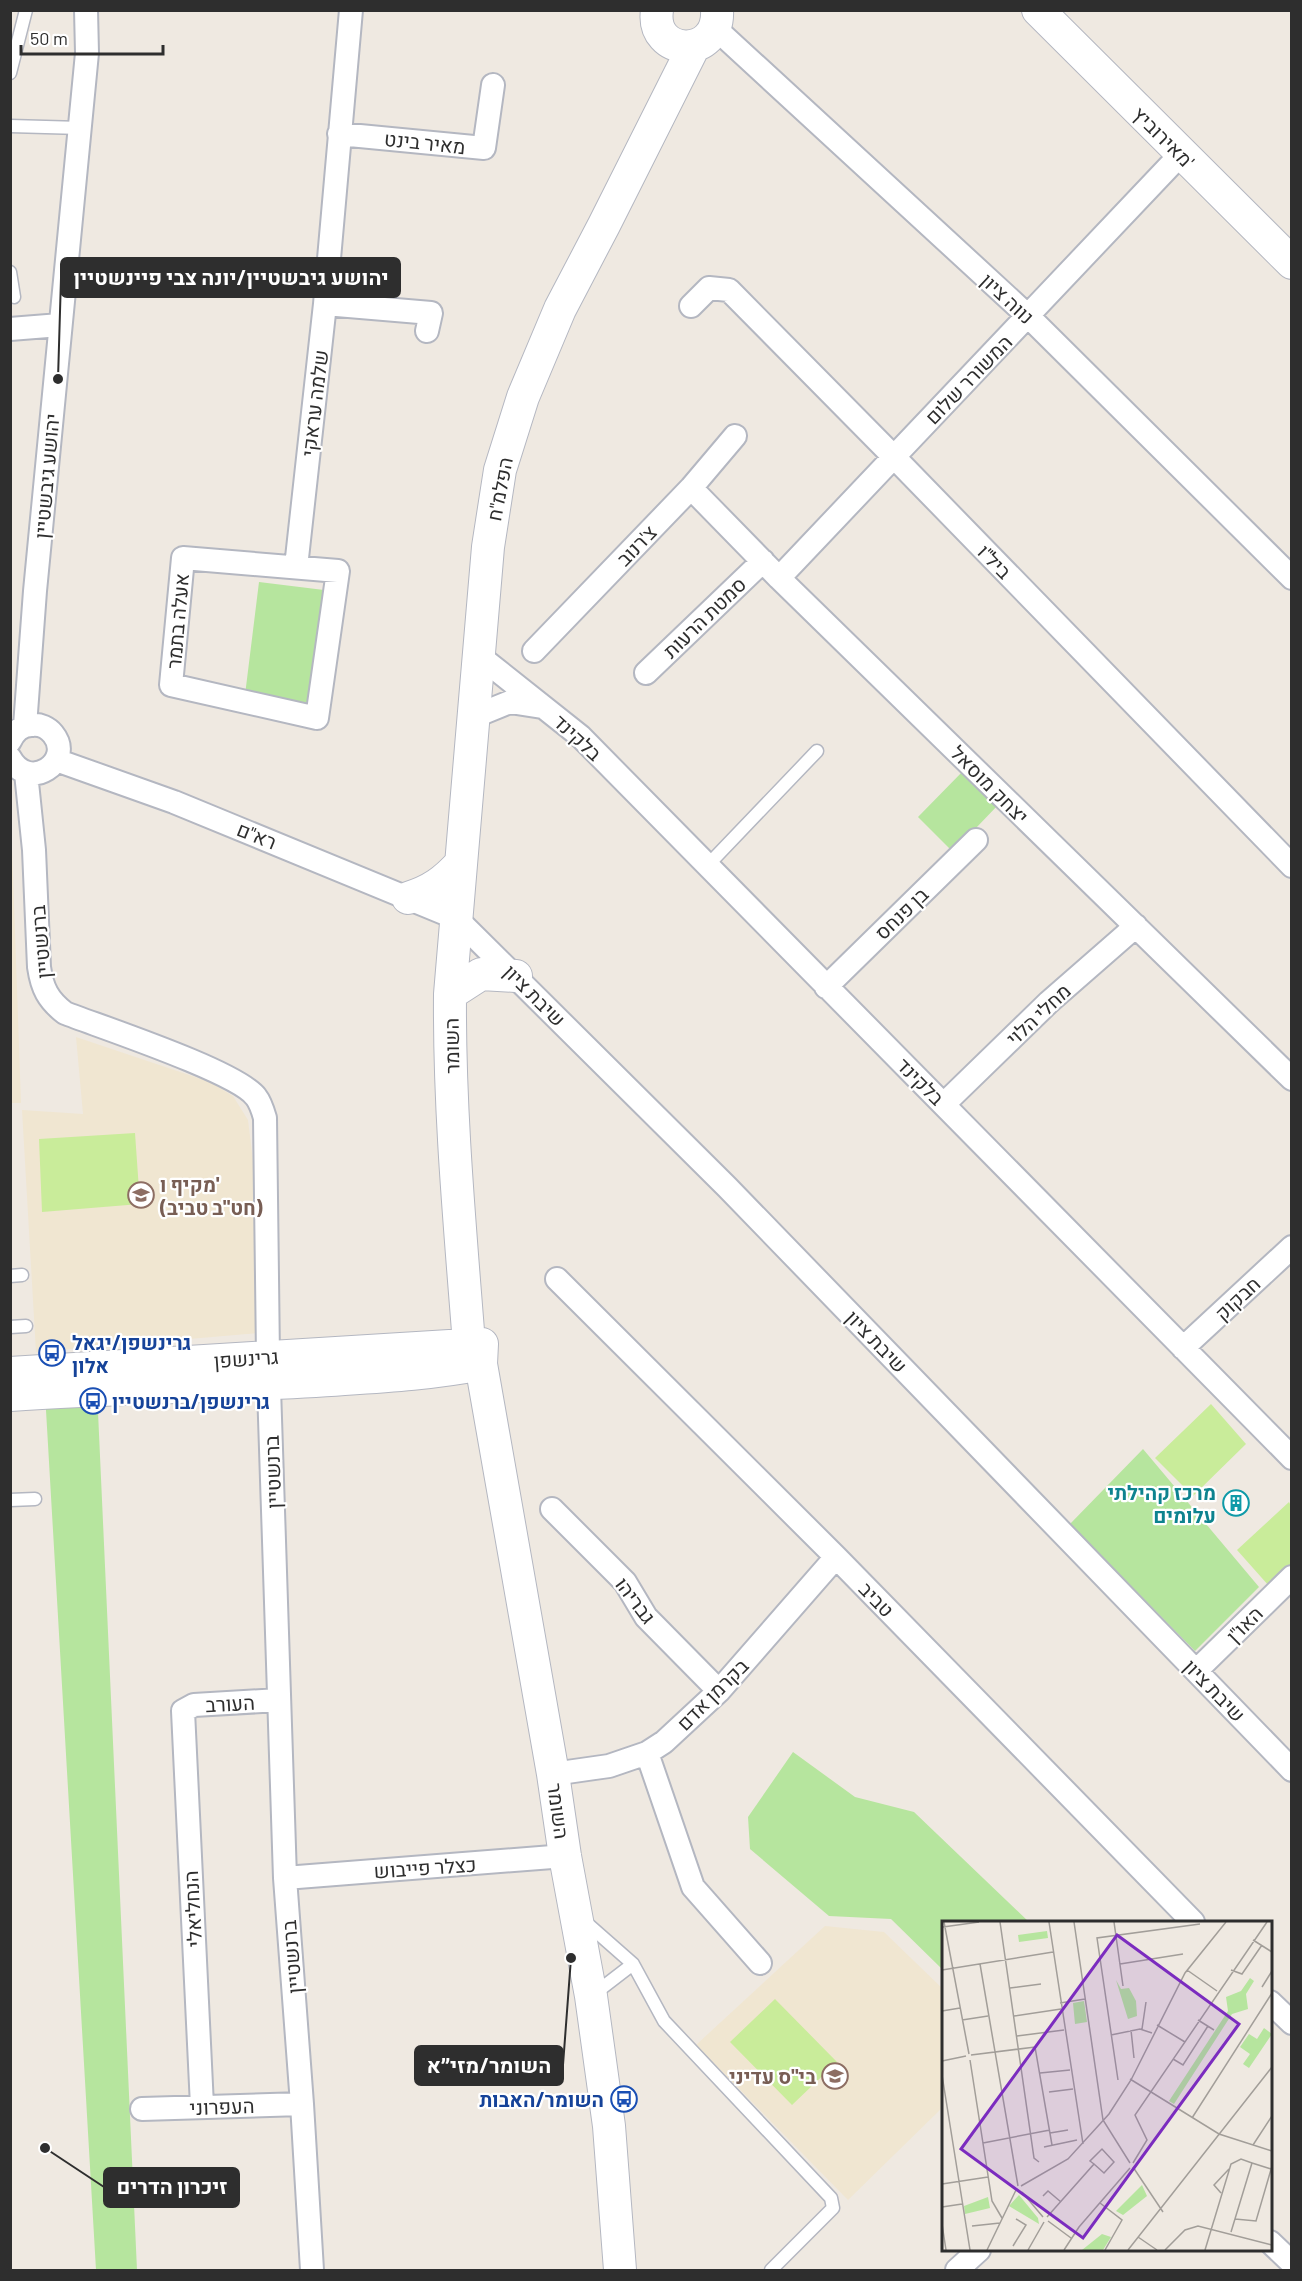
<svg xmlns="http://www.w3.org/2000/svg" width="1302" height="2281" font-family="Barlow,Heebo,sans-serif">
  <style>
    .education { fill: #f0e6d1 }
    .park { fill: #b6e59e }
    .pitch { fill: #c9ec9a }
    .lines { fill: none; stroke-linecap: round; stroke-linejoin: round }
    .lane-casing { stroke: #b4b7c1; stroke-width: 15 }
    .street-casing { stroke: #b4b7c1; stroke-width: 26 }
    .secondary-casing { stroke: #b4b7c1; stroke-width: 34 }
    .lane { stroke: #fff; stroke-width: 12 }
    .street { stroke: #fff; stroke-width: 22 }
    .secondary { stroke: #fff; stroke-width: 32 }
    .labels { text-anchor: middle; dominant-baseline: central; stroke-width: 4.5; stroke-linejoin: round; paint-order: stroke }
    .street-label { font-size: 20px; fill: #2e2e2e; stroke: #fff }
    .education-label { font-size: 20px; font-weight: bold; fill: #785e54; stroke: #fff; text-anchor: start }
    .transit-label { font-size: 20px; font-weight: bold; fill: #164399; stroke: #fff; text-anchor: start }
    .culture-label { font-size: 20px; font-weight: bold; fill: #0d838f; stroke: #fff; text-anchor: end }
    .inset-road { fill: none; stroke: #a29e99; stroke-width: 1.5 }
    .view { fill: #7b2cbf; fill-opacity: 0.15; stroke: #7b2cbf; stroke-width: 3 }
    .inset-edge { fill: none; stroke: #2e2e2e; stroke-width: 3 }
    .leader { fill: none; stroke: #2e2e2e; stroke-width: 2 }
    .callout-dot { fill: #2e2e2e; stroke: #fff; stroke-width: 2 }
    .callout { fill: #2e2e2e; stroke: #2e2e2e; stroke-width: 2 }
    .callout-label { font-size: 21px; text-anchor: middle; font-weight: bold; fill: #fff }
  </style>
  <rect width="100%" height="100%" fill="#efe9e1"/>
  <path class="education" d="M11 818 21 1103H10Z
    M76 1037 210 1082 233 1096 248 1120 254 1169 260 1333 36 1352 22 1110 83 1114Z
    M825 1926 884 1932 943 1989V2107L848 2200 696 2045Z"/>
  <path class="park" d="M259 582 324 590 307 707 245 695Z
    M964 770 999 804 953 852 918 817Z
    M97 1390 137 2270H96L45 1393Z
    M1143 1449 1259 1587 1195 1651 1070 1524Z
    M793 1752 855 1797 914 1812 1029 1922H944L943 1970 891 1919 829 1916 750 1849 748 1817Z"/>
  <path class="pitch" d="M135 1133 140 1204 42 1212 39 1139Z
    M1211 1404 1246 1444 1193 1496 1155 1458Z
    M1289 1502 1291 1506V1565L1269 1586 1237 1550Z
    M775 1999 837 2062 792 2105 730 2042Z"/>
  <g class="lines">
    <g class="lane-casing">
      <path id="lane" d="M10 73 26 10
        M10 126 81 128
        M10 272 14 297
        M707 866 817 751
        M10 1276 22 1275
        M10 1327 26 1326
        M10 1500 35 1499
        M583 1920 633 1964 664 2021 831 2198 833 2208 771 2270
        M594 1994 633 1964"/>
    </g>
    <g class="street-casing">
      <path id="street" d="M715 28 1028 316 1292 578
        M339 134 484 148 493 85
        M325 304 431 313 427 331
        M691 306 709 288 729 290 894 457 1292 866
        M10 329 60 325
        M691 488 779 578 1292 1079
        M183 558 338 571 317 718 171 685Z
        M296 567 325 304 351 10
        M779 578 1181 154
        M534 651 691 488 735 436
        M478 655 580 736 1292 1458
        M646 673 763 561
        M473 717 510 702 542 707
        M25 726 35 591 87 53 86 10
        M10 741C14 732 22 725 32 725 40 724 48 728 53 734 75 761 29 793 10 758
        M56 760 174 802 456 918 727 1187 1292 1770
        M26 773 34 850 39 967C42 988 48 1000 65 1013 101 1027 238 1072 256 1097 260 1102 263 1111 265 1118L268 1357 285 1878 302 2104 312 2270
        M826 987 976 840
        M944 1104 1049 1002 1136 926
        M557 1279 836 1557 1193 1922
        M1183 1348 1292 1247
        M552 1509 625 1582 646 1617 719 1691
        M1196 1671 1292 1577
        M647 1753 693 1887 760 1963
        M553 1774 609 1766 647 1753 664 1742 719 1691 836 1557
        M285 1878 565 1856
        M1270 2002 1292 2023
        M202 2106 183 1711 194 1705 279 1700
        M142 2109 302 2104
        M1270 2242 1292 2263
        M957 2270 979 2250"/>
    </g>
    <g class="secondary-casing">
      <path id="secondary" d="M657 10C650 57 720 60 717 10
        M1038 10 1292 263
        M408 898C431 891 445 881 461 863
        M450 994 481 974 516 976
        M482 1344 481 1364 553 1774 565 1856 591 1996 609 2126 620 2270
        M481 1364 469 1344C460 1227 449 1110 450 994L488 547 500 470 523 397 560 309 604 225 694 46
        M10 1373 482 1344
        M10 1395C122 1387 233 1387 344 1379 390 1376 436 1373 481 1364"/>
    </g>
    <use href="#lane" class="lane"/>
    <use href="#street" class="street"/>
    <use href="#secondary" class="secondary"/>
  </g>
  <defs>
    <g id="school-ring" transform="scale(1.35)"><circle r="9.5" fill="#fff" stroke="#8d6e63" stroke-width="1.5"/><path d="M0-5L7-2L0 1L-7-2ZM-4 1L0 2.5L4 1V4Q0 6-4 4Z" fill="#8d6e63"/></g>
    <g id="bus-ring" transform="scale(1.35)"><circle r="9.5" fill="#fff" stroke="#1a4fb4" stroke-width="1.5"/><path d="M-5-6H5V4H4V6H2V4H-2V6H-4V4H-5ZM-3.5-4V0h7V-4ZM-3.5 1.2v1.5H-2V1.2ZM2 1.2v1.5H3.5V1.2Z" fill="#1a4fb4"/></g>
    <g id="building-ring" transform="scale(1.35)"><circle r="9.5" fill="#fff" stroke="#0f9aa8" stroke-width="1.5"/><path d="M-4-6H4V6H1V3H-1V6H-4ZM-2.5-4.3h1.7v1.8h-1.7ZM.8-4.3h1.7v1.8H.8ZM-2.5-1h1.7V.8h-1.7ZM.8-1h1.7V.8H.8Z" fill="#0f9aa8"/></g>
  </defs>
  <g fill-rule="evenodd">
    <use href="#school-ring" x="141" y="1195"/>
    <use href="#bus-ring" x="52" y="1353"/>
    <use href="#bus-ring" x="93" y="1401"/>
    <use href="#building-ring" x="1236" y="1503"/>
    <use href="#school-ring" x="835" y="2076"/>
    <use href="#bus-ring" x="624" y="2099"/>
  </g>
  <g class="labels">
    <g class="street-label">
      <text transform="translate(1164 137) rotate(45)">מאירוביץ'</text>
      <text transform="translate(425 142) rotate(6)">מאיר בינט</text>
      <text transform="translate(1008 298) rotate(43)">נווה ציון</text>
      <text transform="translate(968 379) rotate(-46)">המשורר שלום</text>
      <text transform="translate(314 403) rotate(-83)">שלמה עראקי</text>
      <text transform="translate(46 476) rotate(-85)">יהושע גיבשטיין</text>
      <text transform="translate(499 489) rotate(-79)">הפלמ"ח</text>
      <text transform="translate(636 545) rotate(-46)">צ'רנוב</text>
      <text transform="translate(995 561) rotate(46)">ביל"ו</text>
      <text transform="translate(704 617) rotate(-44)">סמטת הרעות</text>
      <text transform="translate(177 621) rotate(-85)">אעלה בתמר</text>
      <text transform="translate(578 737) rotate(43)">בלקינד</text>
      <text transform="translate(990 784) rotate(45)">יצחק מוסאל</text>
      <text transform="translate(257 835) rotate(22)">רא"ם</text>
      <text transform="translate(901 913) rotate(-44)">בן פנחס</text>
      <text transform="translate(40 942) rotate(-95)">ברנשטיין</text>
      <text transform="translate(535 995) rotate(45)">שיבת ציון</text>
      <text transform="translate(1038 1014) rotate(-43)">מחלי הלוי</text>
      <text transform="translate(451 1046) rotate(-91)">השומר</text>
      <text transform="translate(921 1081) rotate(45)">בלקינד</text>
      <text transform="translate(1237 1298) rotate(-43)">חבקוק</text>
      <text transform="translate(877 1341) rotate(46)">שיבת ציון</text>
      <text transform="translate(246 1358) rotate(-4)">גרינשפן</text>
      <text transform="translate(272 1472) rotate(-92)">ברנשטיין</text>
      <text transform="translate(877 1599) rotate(46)">טביב</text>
      <text transform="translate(636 1600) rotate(53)">גבריהו</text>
      <text transform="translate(1244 1624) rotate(-45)">האו"ן</text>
      <text transform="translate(1215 1690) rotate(46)">שיבת ציון</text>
      <text transform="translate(712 1694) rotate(-45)">בקרמן אדם</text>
      <text transform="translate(230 1703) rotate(-3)">העורב</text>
      <text transform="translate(559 1811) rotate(82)">השומר</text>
      <text transform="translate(425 1867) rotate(-4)">כצלר פייבוש</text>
      <text transform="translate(192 1909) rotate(-93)">הנחליאלי</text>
      <text transform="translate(291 1957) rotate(-95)">ברנשטיין</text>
      <text transform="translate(222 2106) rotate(-2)">העפרוני</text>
    </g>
    <g class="education-label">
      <text x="160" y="1184">מקיף ו'<tspan x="160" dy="23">(חט"ב טביב)</tspan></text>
      <text x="816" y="2076" text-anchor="end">בי"ס עדיני</text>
    </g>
    <g class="transit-label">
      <text x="72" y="1342">גרינשפן/יגאל<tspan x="72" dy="23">אלון</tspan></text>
      <text x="112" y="1401">גרינשפן/ברנשטיין</text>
      <text x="604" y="2099" text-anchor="end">השומר/האבות</text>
    </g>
    <g class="culture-label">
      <text x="1216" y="1492">מרכז קהילתי<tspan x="1216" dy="23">עלומים</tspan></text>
    </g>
  </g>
  <g transform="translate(942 1921)">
    <rect width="330" height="330" fill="#efe9e1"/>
    <path d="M105 10 106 17 77 21 76 14ZM308 57 312 60 304 73 306 88 290 93 232 183 227 180 286 90 284 76 299 70ZM174 59 179 68 187 67 194 80 195 95 186 98ZM142 80 145 101 133 103 131 82ZM322 107 330 113 307 147 301 143 308 133 298 126 307 113 315 118ZM200 264 205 275 181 294 174 290ZM77 274 96 297 97 303 67 285ZM46 276 48 287 23 293 22 285ZM160 313 169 316 161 329H140Z" fill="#b6e59e"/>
    <path class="inset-road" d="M2 1 27 133M58 1 92 237 97 241M107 1 141 223M132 1 161 199 188 242M172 1 181 65M1 6 37 1M311 19 330 31M38 43 76 265M178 43 241 33M0 49 111 31M245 49 275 70M289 49 300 53 320 24M320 66 330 50M68 67 99 63M118 82 143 78M0 90 18 87M72 95 119 88M20 99 46 95M256 99 272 109M215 104 243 121M200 108 204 81M189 109 192 137M169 114 198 108 210 112M75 115 122 109M29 134 93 126 110 224M231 138 241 144 266 105M28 139 50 280 60 297M0 140 24 135M98 152 128 149M0 154 28 329M188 158 277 213 330 230M176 159 155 17 258 3M107 171 131 168M250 197 330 72M108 212 126 209M41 222 108 209M311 224 330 195M102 226 135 219M191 242 205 219 193 194 325 1M191 246 221 291M0 263 46 256M79 265 126 238 167 193 189 159 243 52 284 1M80 271 101 296M279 272 272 264 287 248M101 275 106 270 119 281M158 282 180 299 163 329M0 286 20 283M105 296 152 243 148 240 160 228 172 241 162 252 152 243M293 298 314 300 330 245M106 300 129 317M0 303 4 329M30 305 58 302M289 311 310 242 329 248M196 316 215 329M71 325 84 304 74 298M45 329 74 269M86 329 102 301M122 329 137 306 188 247M186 329 330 146M223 329 243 309 256 305 330 324M263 329 289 243 299 238 310 242"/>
    <path class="view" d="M175 14 297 103 141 317 19 228Z"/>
    <rect width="330" height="330" class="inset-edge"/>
  </g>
  <path class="leader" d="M58 379L61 278M571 1958L563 2065M45 2148L104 2187"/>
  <g class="callout-dot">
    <circle cx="58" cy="379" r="6"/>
    <circle cx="571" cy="1958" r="6"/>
    <circle cx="45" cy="2148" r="6"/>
  </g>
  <g class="callout">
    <rect x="61" y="258" width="339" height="39" rx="6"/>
    <rect x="415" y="2046" width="148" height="39" rx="6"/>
    <rect x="104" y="2168" width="135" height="39" rx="6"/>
  </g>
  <g class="callout-label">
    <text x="231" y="285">יהושע גיבשטיין/יונה צבי פיינשטיין</text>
    <text x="489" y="2073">השומר/מזי״א</text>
    <text x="172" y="2194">זיכרון הדרים</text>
  </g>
  <rect width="1302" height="2281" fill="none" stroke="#2e2e2e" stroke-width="24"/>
  <path d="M21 45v9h142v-9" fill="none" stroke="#2e2e2e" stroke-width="3"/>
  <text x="30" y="45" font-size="18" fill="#2e2e2e" stroke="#ffffff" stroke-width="4.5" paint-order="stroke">50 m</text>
</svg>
